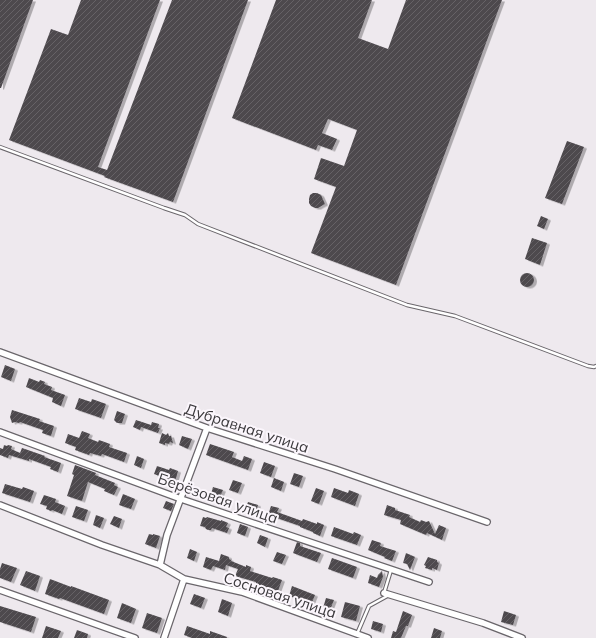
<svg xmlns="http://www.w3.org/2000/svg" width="596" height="638" font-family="Mulish,sans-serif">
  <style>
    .building { fill: url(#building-hatch); filter: url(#shadow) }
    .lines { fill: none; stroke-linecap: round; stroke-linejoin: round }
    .lane-casing { stroke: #6a666b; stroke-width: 4.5 }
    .street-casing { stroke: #6a666b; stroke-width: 8 }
    .lane { stroke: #fff; stroke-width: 2.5 }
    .street { stroke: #fff; stroke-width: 5.5 }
    .labels { text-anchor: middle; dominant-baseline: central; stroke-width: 4; stroke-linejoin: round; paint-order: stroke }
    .street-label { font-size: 15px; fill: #3b393c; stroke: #fbf6fc }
  </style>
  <defs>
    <pattern id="building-hatch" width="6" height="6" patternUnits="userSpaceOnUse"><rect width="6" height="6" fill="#4e4a4e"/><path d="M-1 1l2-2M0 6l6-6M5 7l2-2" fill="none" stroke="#666266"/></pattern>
    <filter id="shadow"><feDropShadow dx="3" dy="1.5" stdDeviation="0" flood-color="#0004"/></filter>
  </defs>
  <rect width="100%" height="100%" fill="#eee9ee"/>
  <path class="building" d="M0 0H33L1 88H0Z
    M81 0H160L98 167 107 170 172 0H248L173 202 104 177 105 176 9 140 51 29 68 35Z
    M276 0H372L358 38 388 49 406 0H502L396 285 311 253 336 187 314 179 321 158 344 166 357 130 328 119 322 133 337 139 332 150 318 145 316 150 232 118Z
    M567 141 584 147 562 204 545 198Z
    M313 193H317L321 195 325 204 318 208H315L311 206 309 203V199L310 195Z
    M541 216 548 219 544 229 537 226Z
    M532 238 547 243 540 265 525 259Z
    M520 280a7 7 0 1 1 14 0a7 7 0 1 1-14 0Z
    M5 365 15 369 11 381 1 377Z
    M29 378 39 382 40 380 45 382 44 384 52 387 51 390 65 395 61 406 52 402 53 398 26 387Z
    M79 398 91 402 92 399 106 404 101 418 75 409Z
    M12 410 40 419 39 421 54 426 51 436 42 433 43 430 20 422 19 423 15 422 12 423 10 417Z
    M117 411 125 414 122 423H117L114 420Z
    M136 420 151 425 152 422 159 424 158 428H160L158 433 141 427 140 430 133 427Z
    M82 431 90 434 88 438 98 442 99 440 110 444 109 447 127 453 124 462 102 454 101 456 90 453 89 455 75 450 76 447 65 443 68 434 79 438Z
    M162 433 166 435 168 433 169 436H171L173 443 170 442 169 444 165 443V445L159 443Z
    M182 436 192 439 188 449 179 445Z
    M210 444 234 452 232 457 242 461 244 456 252 459 248 470 206 455Z
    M4 445 7 446 8 445 12 446 11 449 20 453 22 448 45 456 44 457 61 463 58 472 50 469 51 467 29 459V461L9 455 8 458 0 455V448L3 449Z
    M137 456 144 459 141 468 134 465Z
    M264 462 275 466 271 477 260 473Z
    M75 465 96 473 95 475 115 483 114 485 118 487 114 495 104 491 105 489 88 482 82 501 67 496 74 475 72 474Z
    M157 466 169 470 170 468 178 471 175 482 154 474Z
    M294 473 303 476 299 487 290 484Z
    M274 478 284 482 281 491 271 487Z
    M233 480 242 483 238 493 229 490Z
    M5 484 22 489 23 487 34 491 30 502 2 493Z
    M213 487 223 490 220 497 211 494Z
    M316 488 324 491 319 504 311 501Z
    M334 488 348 493 349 490 359 494 355 506 331 497Z
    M123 494 135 499 131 509 119 505Z
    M44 495 56 499 55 502 65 506 62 514 52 510 51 511 46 509 47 506 40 504Z
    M166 501 174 504 171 511 163 508Z
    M248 502 258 505 255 515 247 512V510H245Z
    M387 505 395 508V510L410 515 409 517 420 522 421 520 426 522 429 521 435 534 439 525 446 528 442 540 427 533 426 535 400 524 401 520 384 515Z
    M76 506 88 510 84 521 72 517Z
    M271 506 279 508 277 512 302 521 303 519 317 524V522L324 525 320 536 313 533V532L300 527V526L268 515Z
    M96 515 104 518 100 528 93 525Z
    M114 516 122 519 119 528 110 524Z
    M203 517 206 518 207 517 221 521V520L228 523 226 527 229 528 227 533 212 528 211 530H208L206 529 205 527 200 526Z
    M240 524 248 527 245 536 237 533Z
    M334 527 353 534 354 532 361 535 357 545 331 536Z
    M149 534 153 535V534L160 536 156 548 145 544Z
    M260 535 268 538 265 547 257 543Z
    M372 540 381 543 380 546 396 551 392 561 384 558 385 557 368 550Z
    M297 542 300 543V546L321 553 317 562 293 553Z
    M190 549 197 552 194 561 187 558Z
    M277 552 286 555 282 564 273 561Z
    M406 553 415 557 410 570 407 564 403 563Z
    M221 554 229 557V559L231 560V561L246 567V565L251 567 250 571 272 578 273 577 282 580 278 591 256 584V582L235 576 238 569 226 565 225 570 213 566 211 570 203 567 206 557 219 561Z
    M428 557 437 560V562L439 563 437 570 432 568V570L425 568 426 566 424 565Z
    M332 558 357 567 353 578 328 569Z
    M2 563 17 568 11 582 0 578V569Z
    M26 571 40 576 35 591 20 585Z
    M382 571 383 577 379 587 368 583 370 575 377 578 378 575Z
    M50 579 71 587V586L109 600 104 614 60 598 59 599 45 594Z
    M292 586 315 595 311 605 304 603 305 601 289 596Z
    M194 594 205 598 201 608 190 604Z
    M326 598 334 600 330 610 323 608Z
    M222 599 232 603 228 616 218 612Z
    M345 602 360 606 356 621 341 617Z
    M122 603 136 609 131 623 117 618Z
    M0 606 36 617 31 632 0 622Z
    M403 611 412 615 408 626H406L401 638H391L393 631 396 632Z
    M504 611 516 615 513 625 501 622Z
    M147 613 162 618 157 633 142 628Z
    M373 621 383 624 381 632 371 629Z
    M46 626 61 631 58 638H42Z
    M187 626 210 634V631L227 637V638H192L184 635Z
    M434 628 442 631 440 638H431Z
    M77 630 88 634 87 638H74Z"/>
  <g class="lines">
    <g class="lane-casing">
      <path id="lane" d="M0 147 164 208 185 215 198 224 407 305 455 316 588 366 594 367 596 366
        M384 593 391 570
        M357 634 369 606 389 595"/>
    </g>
    <g class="street-casing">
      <path id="street" d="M0 352 207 428 335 469 487 522
        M0 432 181 499 429 582
        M0 505 102 545 160 565
        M184 579 242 592 368 638
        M0 590 135 638
        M384 593 483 623 522 638
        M164 638 184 579 160 565 167 535 207 428"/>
    </g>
    <use href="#lane" class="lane"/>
    <use href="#street" class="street"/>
  </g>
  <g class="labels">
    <g class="street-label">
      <text transform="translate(247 428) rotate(18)">Дубравная улица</text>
      <text transform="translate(218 498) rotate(19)">Берёзовая улица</text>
      <text transform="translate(280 595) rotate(18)">Сосновая улица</text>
    </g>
  </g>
</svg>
